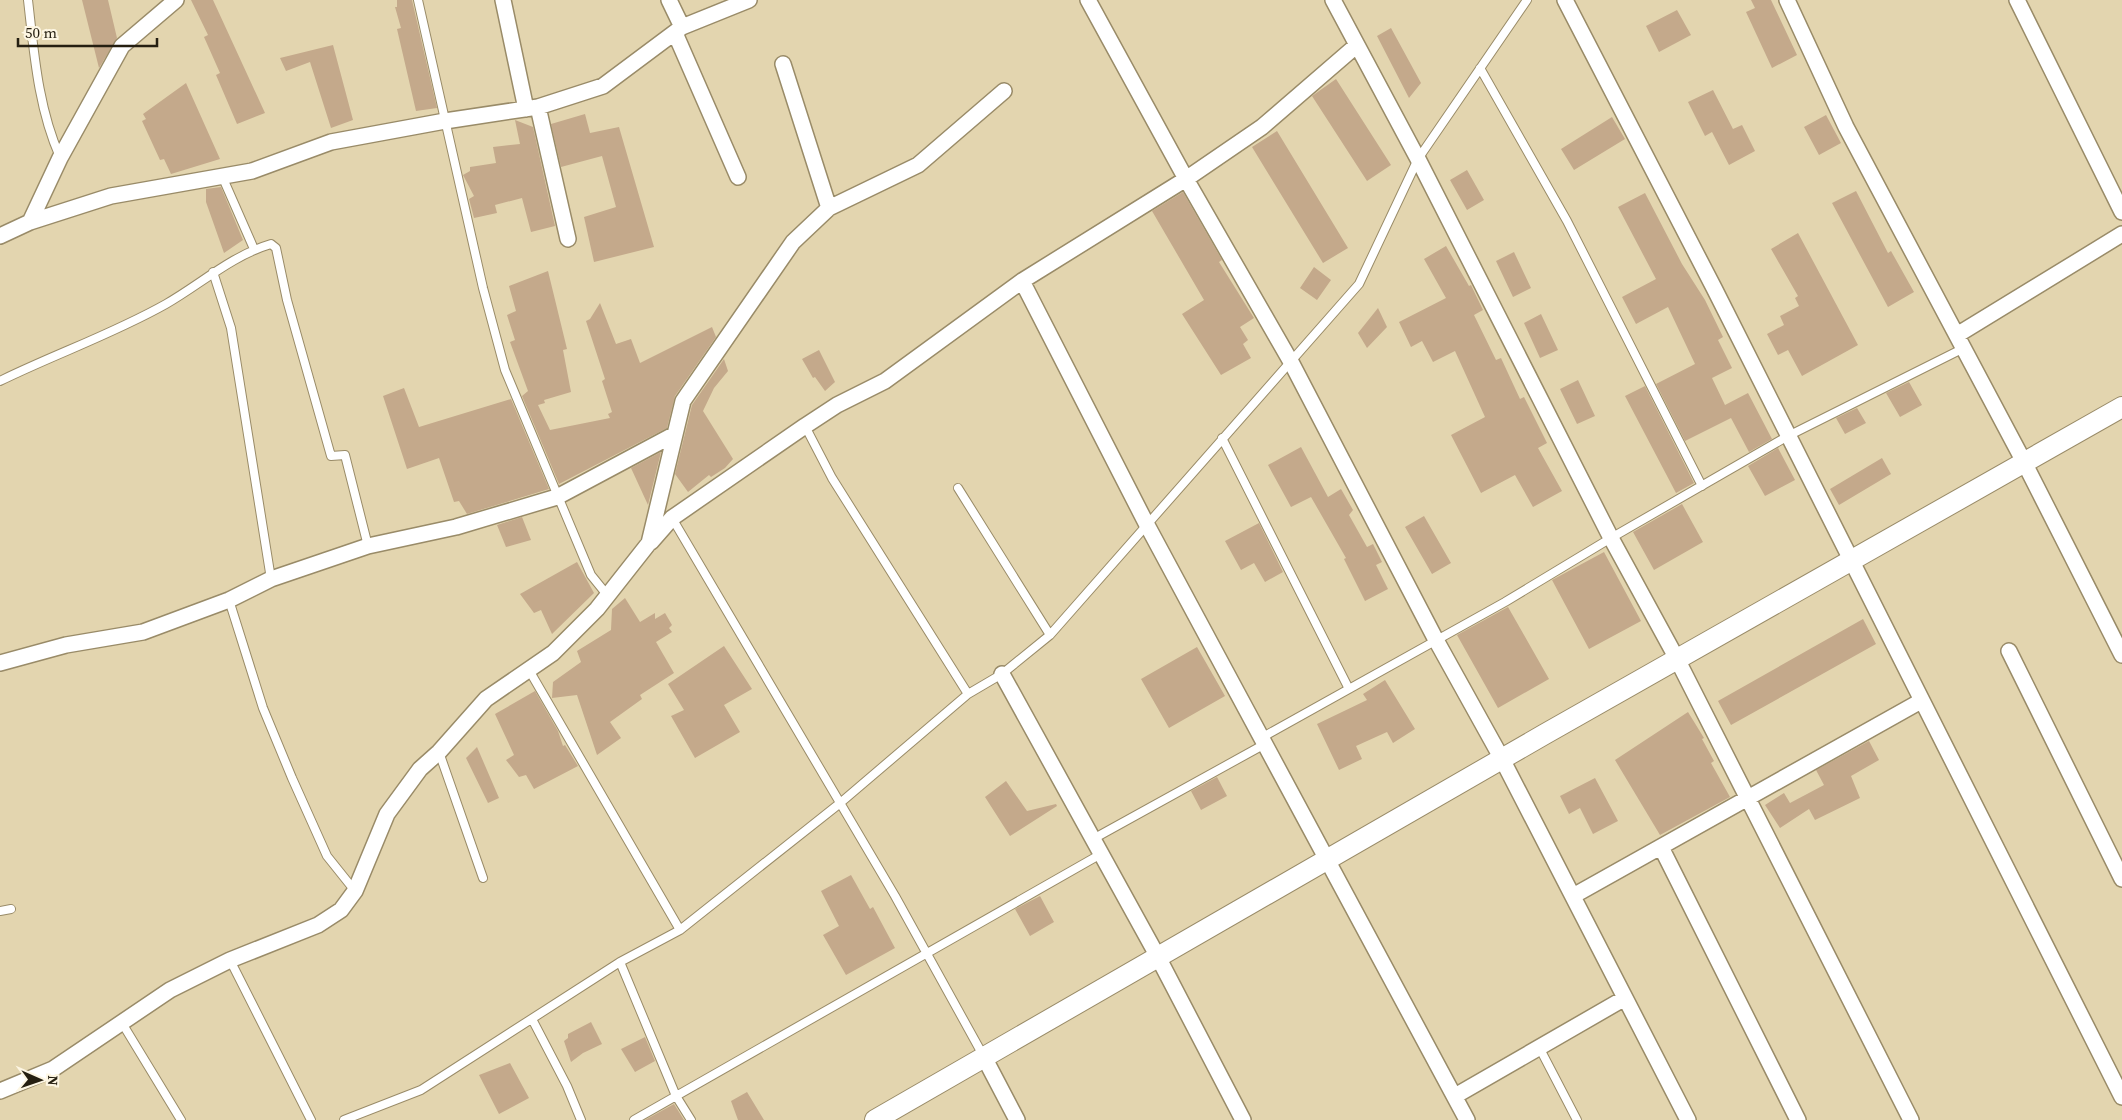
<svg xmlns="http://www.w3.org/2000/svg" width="2122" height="1120" font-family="'Source Serif 4',serif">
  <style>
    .building { fill: #c4a98b }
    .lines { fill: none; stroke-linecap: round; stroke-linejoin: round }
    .lane-casing { stroke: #998b68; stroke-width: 10 }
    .street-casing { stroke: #998b68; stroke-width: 18 }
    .secondary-casing { stroke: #998b68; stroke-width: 22 }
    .lane { stroke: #fff; stroke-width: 8 }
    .street { stroke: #fff; stroke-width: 15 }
    .secondary { stroke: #fff; stroke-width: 20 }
  </style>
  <rect width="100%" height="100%" fill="#e3d5af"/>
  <path class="building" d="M82 0H108L117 38 99 68Z
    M191 0H213L265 113 237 124 216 75 220 73 204 37 208 35Z
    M397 0H412L437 108 416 111 397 29 401 28 395 7H397Z
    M1751 0H1771L1797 55 1772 68 1746 12 1755 8Z
    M1677 10 1691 35 1659 52 1646 26Z
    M1391 28 1421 83 1409 98 1377 36Z
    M333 45 353 120 331 128 310 62 286 71 280 58Z
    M1336 79 1391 165 1367 181 1312 96Z
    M186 83 220 159 171 174 164 159 160 160 142 121 146 119 143 114Z
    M1713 90 1733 129 1742 125 1755 151 1729 165 1712 132 1705 136 1688 102Z
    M585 114 590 133 619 127 654 247 594 262 584 217 616 207 602 156 561 167 551 124Z
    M1826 115 1841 143 1819 155 1804 127Z
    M1612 117 1625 139 1574 170 1561 149Z
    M515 120 533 127 555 226 531 232 522 198 495 205 497 213 474 218 469 199 474 196 463 175 470 171V167L496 163 493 147 520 144Z
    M1277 131 1348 248 1323 263 1252 147Z
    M1467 170 1484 200 1467 210 1450 180Z
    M221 187 243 240 224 253 206 202V189Z
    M1856 191 1888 253 1891 251 1914 292 1888 307 1832 203Z
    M1183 192 1222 260 1219 262 1254 318 1240 327 1248 340 1243 344 1251 358 1221 375 1182 314 1204 300 1152 211Z
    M1645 193 1682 264 1705 300 1723 337 1718 340 1732 368 1712 378 1725 405 1748 393 1772 439 1749 452 1731 418 1685 441 1656 384 1695 364 1668 307 1636 324 1622 297 1656 279 1618 207Z
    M1798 233 1858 345 1802 376 1788 350 1778 355 1767 334 1784 325 1780 316 1799 306 1795 298 1798 296 1771 249Z
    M1446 246 1469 286 1471 285 1483 310 1474 315 1496 360 1501 358 1520 399 1524 397 1547 443 1538 448 1562 491 1533 507 1515 475 1481 493 1451 435 1485 417 1455 351 1433 362 1422 341 1411 347 1399 322 1446 298 1424 259Z
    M1514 252 1531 288 1513 297 1496 261Z
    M1314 267 1331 280 1317 300 1300 288Z
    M548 271 567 349 563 350 571 392 544 400 545 403 538 405 550 430 610 418 608 414 612 412 602 381 605 379 586 321 590 319 600 303 616 344 631 339 640 363 712 327 716 337 675 396 667 428 559 484 522 396 528 391 510 342 515 340 507 315 516 311 509 286Z
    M1378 308 1387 327 1367 348 1358 333Z
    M1541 314 1558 350 1540 358 1524 323Z
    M819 350 835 382 825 391 815 377 813 378 802 359Z
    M724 359 728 371 714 388 703 411 733 459 725 468 711 477 709 475 688 492 675 474 692 405Z
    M1578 380 1595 416 1577 424 1560 389Z
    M1909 382 1922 405 1900 417 1886 393Z
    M1645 386 1694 483 1676 493 1625 396Z
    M404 388 419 427 511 399 549 489 467 514 459 501 454 502 439 458 407 469 383 396Z
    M1857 408 1866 423 1845 434 1836 418Z
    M1301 447 1328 497 1341 489 1353 510 1349 515 1367 547 1373 544 1382 562 1376 565 1388 589 1365 601 1344 559 1346 558 1311 497 1291 507 1268 465Z
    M1778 448 1795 480 1765 496 1748 466Z
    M661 452 648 505 631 468Z
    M1882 458 1891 474 1839 505 1830 489Z
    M1682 504 1703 542 1654 570 1633 532Z
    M1424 516 1451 563 1432 574 1405 527Z
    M522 517 531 540 506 547 497 525Z
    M1259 523 1283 572 1265 582 1254 563 1241 570 1225 541Z
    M1604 552 1641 621 1589 649 1552 580Z
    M577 562 594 593 552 634 541 610 534 613 520 594Z
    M625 598 640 622 655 613V619L665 613 672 625 669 628 672 632 656 642 674 673 640 695 642 699 610 722 621 738 597 755 577 695 552 698 553 682 581 662 577 651 611 630 612 609Z
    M1508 607 1549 679 1498 708 1457 635Z
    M1863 619 1876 644 1731 725 1718 701Z
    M724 646 752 689 724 705 740 732 695 758 671 716 684 710 668 684Z
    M1197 647 1225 696 1169 728 1141 679Z
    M1385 680 1415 729 1393 743 1387 732 1356 746 1362 759 1339 770 1317 724 1367 700 1363 694Z
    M535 691 558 731 563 746 565 745 578 766 534 789 526 775 519 777 506 760 514 755 495 714Z
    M1688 712 1704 738 1702 739 1714 761 1711 763 1730 797 1660 835 1615 760Z
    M1869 741 1879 760 1851 776 1860 798 1815 820 1809 809 1780 828 1765 805 1784 793 1790 803 1824 785 1816 770Z
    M477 747 499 798 488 803 466 758Z
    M1217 777 1227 796 1201 810 1191 791Z
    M1595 778 1618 821 1593 834 1580 808 1569 814 1560 796Z
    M1006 781 1027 811 1056 804 1057 806 1010 836 985 797Z
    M851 875 870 909 873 907 895 948 846 975 823 935 839 926 821 891Z
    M1040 896 1054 922 1030 936 1015 909Z
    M591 1022 602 1044 583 1053 571 1062 564 1041 568 1038V1034Z
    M645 1037 655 1061 635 1072 621 1049Z
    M510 1063 529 1098 499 1114 479 1075Z
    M747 1092 764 1120H738L731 1101Z
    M674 1104 684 1120H645Z"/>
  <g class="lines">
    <g class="lane-casing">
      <path id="lane" d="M28 0C34 52 38 108 60 157
        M418 0 483 288 505 370 591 575 608 596
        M1480 68 1567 221 1702 486
        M222 176 254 249
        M213 272 231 328 271 579
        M0 381C55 354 113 334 166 304 201 284 231 256 271 244L276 248 287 300 331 456 345 455 368 546
        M805 426 832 478 968 694
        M1222 438 1349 689
        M958 488 1050 635
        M672 518 895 896 984 1057
        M229 600 263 708 292 778 327 856 355 891
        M529 670 680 930
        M1261 738 1505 602 1611 538 1788 436 1964 348
        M439 752 483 878
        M1093 839 1265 744
        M0 911 11 909
        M230 960 311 1120
        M620 962 676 1096 691 1120
        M532 1019 567 1086 581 1120
        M122 1023 181 1120
        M1539 1047 1577 1120
        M344 1120 421 1090 620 962 680 930 839 804 968 694 1002 674 1050 635 1359 284 1418 159 1527 0
        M634 1120 1101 854"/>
    </g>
    <g class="street-casing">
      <path id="street" d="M503 0 526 109
        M669 0 682 27
        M1088 0 1186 179 1291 362 1436 640 1502 759 1688 1120
        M1333 0 1418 159 1611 538 1677 659 1911 1120
        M1565 0 1714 288 2122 1097
        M1787 0 1846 127 2024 462 2122 655
        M2017 0 2122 212
        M675 33 738 177
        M783 64 829 208
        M538 107 568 239
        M30 222 111 196 252 171 331 142 445 121 538 107 603 86 682 27 749 0
        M0 236 30 222 60 158 122 46 176 0
        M1022 281 1147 525 1467 1120
        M1957 335 2122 234
        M651 542 672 518 805 426 837 405 885 381 1022 281 1186 179 1262 127 1357 45
        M2009 651 2122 879
        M0 663 66 645 143 632 229 600 271 579 368 546 456 527 557 497 675 434
        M1002 674 1158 957 1243 1120
        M1661 847 1798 1120
        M1573 896 1921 701
        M984 1057 1017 1120
        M0 1091 53 1069 170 990 230 960 318 925 341 910 355 891 387 814 420 769 439 752 486 699 553 653 597 609 649 543 683 401 793 242 829 208 918 165 1004 91
        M1455 1096 1625 998"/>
    </g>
    <g class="secondary-casing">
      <path id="secondary" d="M875 1120 1545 734 2122 407"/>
    </g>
    <use href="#lane" class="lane"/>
    <use href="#street" class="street"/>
    <use href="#secondary" class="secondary"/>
  </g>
  <g transform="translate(40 1080) rotate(92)" stroke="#fdf6e3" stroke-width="4" paint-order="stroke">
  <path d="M0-4L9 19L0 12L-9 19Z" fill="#251f11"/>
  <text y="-8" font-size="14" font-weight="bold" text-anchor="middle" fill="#251f11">N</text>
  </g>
  <path d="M18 38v8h139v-8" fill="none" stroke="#251f11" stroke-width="2.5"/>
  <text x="25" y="38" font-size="15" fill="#251f11" stroke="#fdf6e3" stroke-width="4" paint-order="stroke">50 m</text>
</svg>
